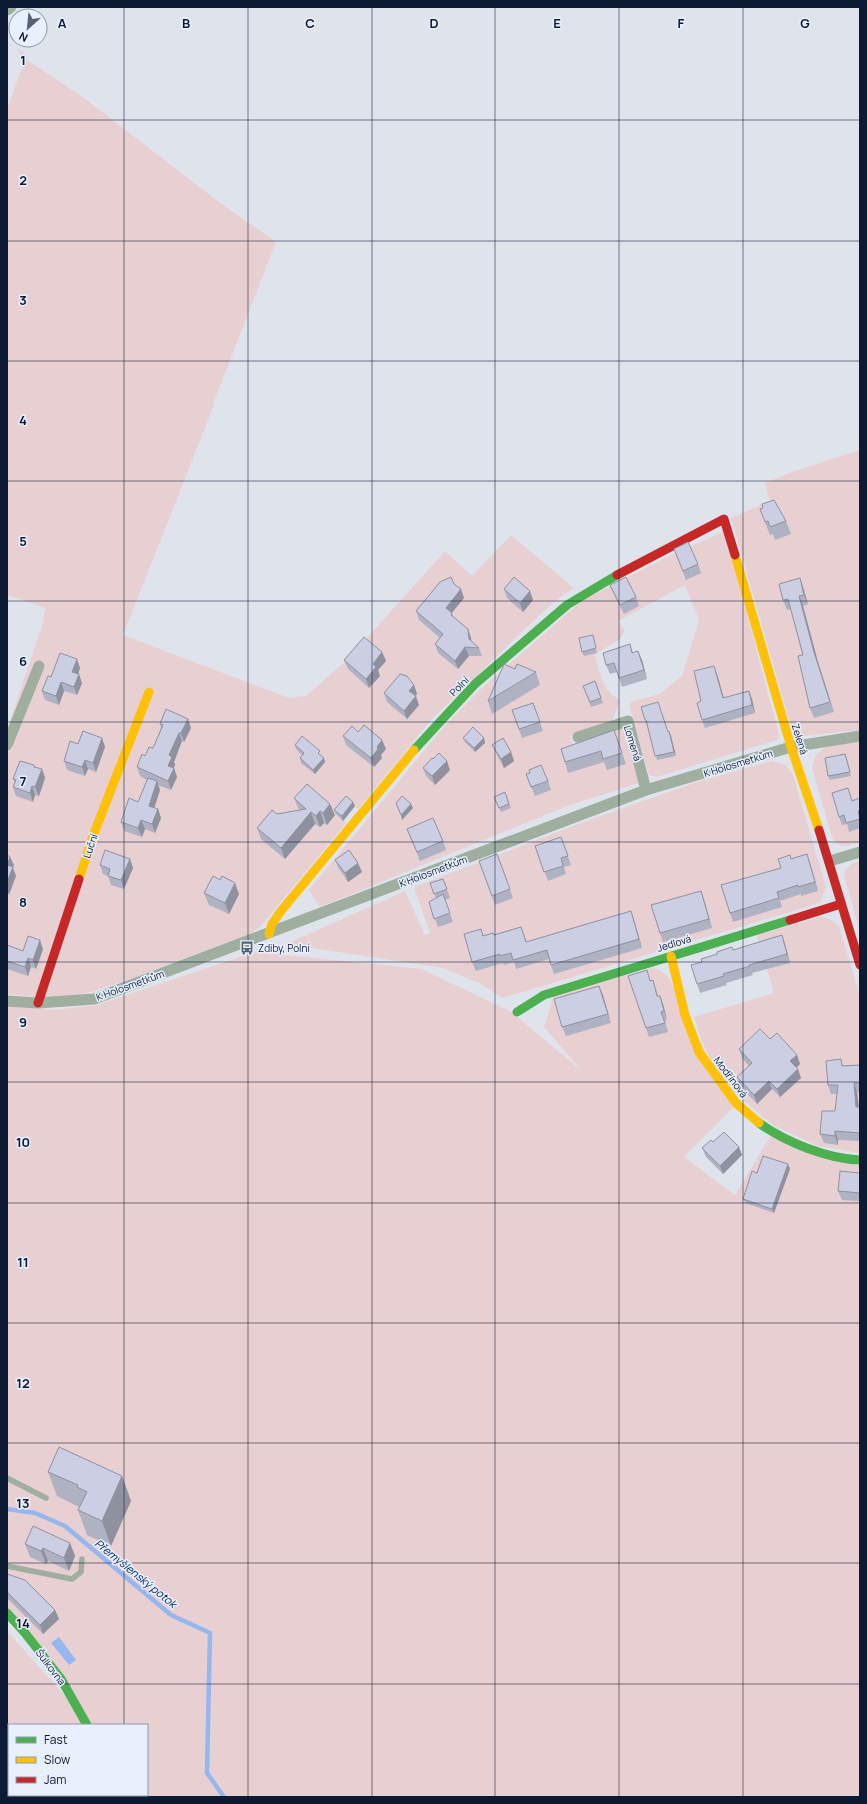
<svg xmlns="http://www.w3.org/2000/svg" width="867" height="1804" font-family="Manrope,sans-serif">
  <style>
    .green { fill: #e8cfd2 }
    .water { fill: #96b6ee }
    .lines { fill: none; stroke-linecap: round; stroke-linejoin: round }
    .stream { stroke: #96b6ee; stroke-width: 4.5 }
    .lane { stroke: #9fae9f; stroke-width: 5.5 }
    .street { stroke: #9fae9f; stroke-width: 11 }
    .fast { stroke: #4caf50; stroke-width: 9 }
    .slow { stroke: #ffc107; stroke-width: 9 }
    .jam { stroke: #c62828; stroke-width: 9 }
    .wall { fill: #afb2c3 }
    .shaded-wall { fill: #8f919f }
    .building { fill: #cccfe3; stroke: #8f919f }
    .grid { fill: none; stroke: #0c1a33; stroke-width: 1; stroke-opacity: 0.55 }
    .labels { text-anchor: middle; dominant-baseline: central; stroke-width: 3; stroke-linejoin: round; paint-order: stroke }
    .street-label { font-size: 10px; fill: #0c1a33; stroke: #e8f0fe }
    .poi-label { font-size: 10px; fill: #0c1a33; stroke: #e8f0fe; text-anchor: start }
    .water-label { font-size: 11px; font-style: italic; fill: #082a63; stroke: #e8f0fe }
    .grid-label { font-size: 13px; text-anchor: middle; font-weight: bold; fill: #0c1a33; stroke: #e8f0fe; stroke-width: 3; stroke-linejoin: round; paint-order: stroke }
  </style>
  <rect width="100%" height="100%" fill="#dfe4ec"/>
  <path class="green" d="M17 48 25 54 27 60 84 98 215 199 276 242 213 404 214 405 123 635 289 698 306 696 305 697 349 658 445 551 472 576 511 535 574 588 556 600 530 624 431 720 358 809 348 800 336 814 346 823 260 927 250 934 124 981 84 994 50 998 7 994V730L44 620 43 618 46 608 7 595V109L24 62Z
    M860 450V730L794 737 731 518 770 501 765 483 792 472Z
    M725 531 779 735 777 740 657 777 649 775 629 706 631 702 659 694 682 676 699 620 685 585 618 621 625 630 620 639 594 655C598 662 598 669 601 676 604 687 611 694 620 701L611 723 570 736 573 744 622 728 628 731 642 782 567 806 320 907 309 890 437 735 466 704 484 686 583 600 671 555Z
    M860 742V842C849 845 838 850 832 837L812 768C816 741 839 745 860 742Z
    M772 761 786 765 793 775 826 887 820 902 813 905 502 998 479 983 443 968 286 944 405 891 425 935 430 933 414 887 589 820 697 782Z
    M860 861V932L844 875C846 866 852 863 860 861Z
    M820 917C829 918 833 920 839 926L860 996V1153L818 1146 773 1125 738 1096 711 1060 701 1039 694 1017 774 993 757 935Z
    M255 952 421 969 510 1011 582 1071 544 1027 554 995 653 968C661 970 665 973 670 980L733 1108 684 1157 735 1195 770 1137 860 1166V1797H7V1631L91 1725H9V1795H147V1725H93L7 1607V1006L54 1010 97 1005Z"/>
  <path class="water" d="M59 1637 76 1660 69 1665 51 1643Z"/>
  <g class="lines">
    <path class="stream" d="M7 1509 35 1513 65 1526 171 1615 210 1633 207 1773 224 1797"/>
    <path class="lane" d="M7 1478 46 1498
      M7 1566 72 1579 81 1572 82 1559"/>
    <path class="street" d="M7 10 11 7
      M578 737 628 721 646 790
      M7 745 39 666
      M830 861 860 852
      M7 1001 38 1003 94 999 102 996 646 790 791 747 860 736
      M119 1795 120 1797"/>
    <path class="fast" d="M414 750 475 684 567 605 617 575
      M517 1012 544 995 790 920
      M759 1123C785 1142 828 1159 860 1160
      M7 1613 25 1633 61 1679 87 1725"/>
    <path class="slow" d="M735 555 791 747 819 830
      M79 879 93 836 149 692
      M269 934 272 924 281 911 414 750
      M671 956 685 1015 699 1052 736 1103 759 1123"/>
    <path class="jam" d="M617 575 724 519 735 555
      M819 830 860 965
      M790 920 841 904
      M38 1003 79 879"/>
  </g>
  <path class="wall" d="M760 509 786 521 791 534 775 540 773 534 770 535Z
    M674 549 698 564 701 573 686 580Z
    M800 578 803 587 808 604 803 606 818 662 834 712 814 718 810 708 803 655 791 609 787 610 783 600Z
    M454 584 464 598 452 613 454 618 468 629 471 638V641L479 648 482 656H469L458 669 438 653 435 644 440 638 419 620 416 611Z
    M610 585 636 597 639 606 624 614 614 594Z
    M504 589 533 600 523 612 507 598Z
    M594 639 597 653 584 656 582 652Z
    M630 644 633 653 642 660 647 679 622 687 617 672 610 674 606 665Z
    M382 652 386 661 378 670 380 676 369 688 348 669 344 660Z
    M80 668 78 674 82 683 77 695 64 691 59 705 45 700 42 691 51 677Z
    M536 672 540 685 492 714 488 701Z
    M717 674 724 698 752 699 755 713 705 728 702 720 701 701Z
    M595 681 603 703 591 707 583 686Z
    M414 685 417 694 415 696 419 705 407 719 387 702 384 693Z
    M533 703 543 731 522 738 512 710Z
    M641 707 668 732 669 731 676 756 657 760 648 724 647 725Z
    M160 724 191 728 184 742 182 741 174 762 175 765 174 768 177 777 171 790 158 785 160 790 154 808 158 809 161 818 155 833 145 829 142 837 124 831 121 822 138 802 147 780 140 776 137 767 145 756 153 748 161 728Z
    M614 730 626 764 607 770 604 762 568 773 565 762Z
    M358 732 386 749 381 755 382 758 374 767 346 745 343 736Z
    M102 738 105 747 96 772 88 769 85 776 67 770 64 761 78 744Z
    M463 738H484L485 743 475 752 465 742Z
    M295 745 321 755 325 762 315 774 301 763 300 758 302 755 296 749Z
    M492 745 511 752 514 761 504 768 496 753Z
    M847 759 851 776 830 780 828 776Z
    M34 765 35 767 42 769 45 778 39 796 35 795 33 802 16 796 13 787 15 783 13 779Z
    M423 768 450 770 435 785 426 776Z
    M530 773 548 781 551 790 535 796 526 774Z
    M505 792 511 808 501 812 494 797Z
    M294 798 335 815 327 825 324 823 320 827 315 824 285 859 261 839 257 828 277 814 299 810Z
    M860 799V828L849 832 847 824 842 825 839 817 852 800Z
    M353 802 355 806 343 821 336 814 334 810Z
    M407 829 443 841 446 850 420 861Z
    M561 837 571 865 564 867 566 874 548 881 535 846Z
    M497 854 513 898 495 905 479 861Z
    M807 854 818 891 801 896V894L780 901 782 907 733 922 730 913 791 859Z
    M130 859 133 868 124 889 111 885 108 876 103 874 100 865Z
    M335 860 362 872 348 882 339 869Z
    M443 879 450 898 445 900 453 922 438 927 429 902 436 898 430 883Z
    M701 891 704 900 712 928 663 942 660 933Z
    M204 893 239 894 229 914 209 905Z
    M631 911 634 920 642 948 554 974 549 959 516 969 514 962 504 965 503 963 476 971 472 962 481 929 483 935H494L521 927 527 942Z
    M782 935 790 963 752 973 753 975 726 983 727 985 700 993 697 984 702 962 733 950Z
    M7 945 23 951 43 949 36 969 31 967 28 976 7 969Z
    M628 976 651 981 656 989 658 996 663 1004 667 1020 665 1021 668 1032 649 1037Z
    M599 986 611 1023 566 1036 562 1027Z
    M770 1039 797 1055 800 1064 796 1068 801 1078 780 1097 772 1089 757 1104 740 1086 737 1077 749 1066 742 1058 739 1049Z
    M841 1059 843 1066 860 1065V1092H857L859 1107H860V1141L838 1140V1145L824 1143 820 1134 835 1111 837 1094H831L828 1085Z
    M713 1142 739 1147 742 1155 723 1174 706 1157 702 1148Z
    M790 1169 774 1213 745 1203 743 1199 757 1173Z
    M860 1173V1201L842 1200 838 1191Z
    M48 1472 122 1476 131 1501 111 1546 87 1535 78 1510 79 1507 57 1496Z
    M70 1543 75 1556 69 1571 48 1561 46 1564 30 1557 25 1544Z
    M7 1575 55 1610 59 1619 43 1634 7 1598Z"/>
  <path class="shaded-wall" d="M800 578 803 587 808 604 804 595Z
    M461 589 464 598 449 616 446 608Z
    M530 591 533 600 523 612 520 603Z
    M799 596 803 606 818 662 834 712 814 652Z
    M468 629 471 638 472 648 469 639Z
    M465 647 469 656 458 669 455 661Z
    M638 651 642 660 647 679 644 670Z
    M382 652 386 661 378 670 380 676 369 688 366 679 373 664Z
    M77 659 80 668 76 681 72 672Z
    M714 666 717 674 726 706 723 698Z
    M79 674 82 683 77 695 74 687Z
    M61 682 64 691 59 705 56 696Z
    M414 685 417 694 412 700 409 691Z
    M749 691 752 699 755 713 752 705Z
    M416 696 419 705 407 719 404 711Z
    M188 719 191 728 184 742 181 733Z
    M669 731 671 736 676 756 674 752Z
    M179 733 182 741 174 762 175 765 171 774 168 766 169 755Z
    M102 738 105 747 96 772 93 763Z
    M484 738 485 743 475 752 474 748Z
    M382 740 386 749 381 755 382 758 374 767 371 758 377 747Z
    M511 752 514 761 504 768 501 759Z
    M324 758 325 762 315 774 313 770Z
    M85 760 88 769 85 776 82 767Z
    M447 761 450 770 435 785 432 776Z
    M174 768 177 777 171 790 168 781Z
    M42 769 45 778 39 796 35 787Z
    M157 781 160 790 152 815 149 806Z
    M32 786 35 795 33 802 30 793Z
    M353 802 355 806 343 821 342 816Z
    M330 804 335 815 327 825 323 813Z
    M411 804 413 808 402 820 401 815Z
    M158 809 161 818 155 833 152 824Z
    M320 811 324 823 320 827 316 816Z
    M311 812 315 824 285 859 281 848Z
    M141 820 145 829 142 837 138 828Z
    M807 854 810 863 818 891 815 882Z
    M10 857 14 865 13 868 16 876 9 895 7 889V865Z
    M130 859 133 868 124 889 121 880Z
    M358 863 362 872 348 882 345 873Z
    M235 883 239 894 229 914 225 903Z
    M701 891 704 900 712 928 709 919Z
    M631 911 634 920 642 948 639 939Z
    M782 935 785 944 790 963 787 954Z
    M40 940 43 949 36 969 33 960Z
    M28 958 31 967 28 976 25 967Z
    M599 986 603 995 611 1023 608 1014Z
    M660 996 663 1004 667 1020 664 1011Z
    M797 1055 800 1064 794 1070 790 1061Z
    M798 1069 801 1078 780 1097 777 1089Z
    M769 1081 772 1089 757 1104 754 1095Z
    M854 1083 857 1092 860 1116 856 1107Z
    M835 1131 838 1140V1145L835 1136Z
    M739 1147 742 1155 723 1174 720 1166Z
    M788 1164 790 1169 774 1213 772 1209Z
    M122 1476 131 1501 111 1546 102 1521Z
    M70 1543 75 1556 69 1571 64 1558Z
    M43 1548 48 1561 46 1564 41 1551Z
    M55 1610 59 1619 43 1634 40 1625Z"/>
  <path class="building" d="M774 500 786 521 770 527 768 521 765 522 760 509 763 508 762 504Z
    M688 542 698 564 683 571 674 549Z
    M451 577 454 584 461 589 446 608 452 613 451 615 468 629 469 639 479 648 465 647 455 661 435 644 443 634 416 611 440 582Z
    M514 577 530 591 520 603 504 589Z
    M626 577 636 597 620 605 610 585Z
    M800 578 804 595 799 596 814 652 830 702 810 708 798 656 803 655 788 599 783 600 779 584Z
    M593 635 596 648 582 652 579 638Z
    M364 637 382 652 373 664 376 667 366 679 344 660Z
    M630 644 632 653 638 651 644 670 619 678 614 663 606 665 603 653Z
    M60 653 77 659 72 672 79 674 74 687 61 682 56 696 42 691 48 676 51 677Z
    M504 664 515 669 517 664 536 672 488 701Z
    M714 666 723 698 749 691 752 705 702 720 697 703 701 701 694 671Z
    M400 674 407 676 414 685 409 691 416 696 404 711 384 693Z
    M595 681 601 698 590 702 583 686Z
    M658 702 668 732 669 731 674 752 655 756 646 720H645L641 707Z
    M533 703 540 722 519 729 512 710Z
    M166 709 188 719 181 733H179L169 755 172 757 168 766 174 768 168 781 137 767 142 754 145 756 149 747 153 748 163 725 160 724Z
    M364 725 382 740 377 747 378 749 371 758 343 736 352 726 358 732Z
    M473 727 484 738 474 748 463 738Z
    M614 730 622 753 603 759 601 751 565 762 561 749Z
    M83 731 102 738 93 763 85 760 82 767 64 761 70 741 78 744Z
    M302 736 320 751 318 753 324 758 313 770 300 758 304 753 295 745Z
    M503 738 511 752 501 759 492 745Z
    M439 753 447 761 432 776 423 768 432 758 433 759Z
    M845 754 850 772 828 776 825 758Z
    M20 761 34 765V767L42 769 35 787 32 786 30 793 13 787 16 780 13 779Z
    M541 765 548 781 531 787 526 774 530 773 529 770Z
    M148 778 157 781 149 806 158 809 152 824 141 820 138 828 121 822 129 798 138 802Z
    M307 784 330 804 323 813 320 811 316 816 311 812 281 848 257 828 272 810 277 814 306 809 294 798Z
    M848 788 852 801 860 798V811H858L860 819 846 823 844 815 839 817 832 793Z
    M505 792 509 804 499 808 494 797Z
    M346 796 353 802 342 816 334 810Z
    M402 796 411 804 401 815 396 803Z
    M433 818 443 841 417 852 407 829Z
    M561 837 568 856 561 858 563 866 544 872 535 846Z
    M105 850 130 859 121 880 108 876 110 869 100 865Z
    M349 850 358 863 345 873 335 860Z
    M497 854 510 889 492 896 479 861Z
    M807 854 815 882 798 887V885L777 892 779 898 730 913 721 885 781 868 778 859 790 855 791 859Z
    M7 855 10 857 7 865 13 867 7 882Z
    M213 876 220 880 222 876 235 883 225 903 204 893Z
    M443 879 447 889 434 894 430 883Z
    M701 891 709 919 660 933 651 905Z
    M443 894 450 913 434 919 429 902Z
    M631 911 639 939 551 965 547 950 513 960 511 953 500 956V954L472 962 464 934 481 929 483 936 493 933 494 935 521 927 526 942Z
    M782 935 787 954 749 965 750 966 723 974 724 976 697 984 691 965 702 962 701 959 717 954V952L732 947 733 950Z
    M28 936 40 940 33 960 28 958 25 967 7 961V945L23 951Z
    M647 970 650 981 653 980 657 996H660L664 1011 661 1012 665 1023 646 1028 628 976Z
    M599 986 608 1014 562 1027 554 999Z
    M760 1029 770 1039 777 1033 797 1055 790 1061 798 1069 777 1089 769 1081 754 1095 737 1077 752 1063 739 1049Z
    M841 1059 842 1066 860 1065V1083H854L856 1107H860V1133L835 1131V1136L820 1134 822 1111H835L838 1085H828L826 1061Z
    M724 1132 739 1147 720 1166 702 1148 711 1140 713 1142Z
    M763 1156 788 1164 772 1209 743 1199 752 1171 757 1173Z
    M840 1171 860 1173V1193L838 1191Z
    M59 1447 122 1476 102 1521 78 1510 87 1492 77 1487 78 1485 48 1472Z
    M33 1526 70 1543 64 1558 43 1548 41 1551 25 1544Z
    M7 1574 25 1580 55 1610 40 1625 7 1592Z"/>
  <path class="grid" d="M124 7V1725M248 7V1797M372 7V1797M495 7V1797M619 7V1797M743 7V1797M7 120H860M7 241H860M7 361H860M7 481H860M7 601H860M7 722H860M7 842H860M7 962H860M7 1082H860M7 1203H860M7 1323H860M7 1443H860M7 1563H860M7 1684H860M124 1795V1797"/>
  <defs>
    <g id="bus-bare" transform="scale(1.08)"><path d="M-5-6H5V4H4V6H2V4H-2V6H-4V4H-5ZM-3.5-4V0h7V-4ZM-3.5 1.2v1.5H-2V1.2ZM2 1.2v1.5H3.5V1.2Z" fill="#566174" stroke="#e8f0fe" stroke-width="2.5" paint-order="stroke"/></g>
  </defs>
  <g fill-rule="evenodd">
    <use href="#bus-bare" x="247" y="948"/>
  </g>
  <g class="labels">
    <g class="street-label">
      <text transform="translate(459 686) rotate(-46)">Polní</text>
      <text transform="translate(800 739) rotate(73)">Zelená</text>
      <text transform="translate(633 743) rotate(73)">Lomená</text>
      <text transform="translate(738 763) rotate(-17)">K Holosmetkům</text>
      <text transform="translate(90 846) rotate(-71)">Luční</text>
      <text transform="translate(433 871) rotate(-21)">K Holosmetkům</text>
      <text transform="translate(674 943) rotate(-17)">Jedlová</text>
      <text transform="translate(130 985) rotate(-20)">K Holosmetkům</text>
      <text transform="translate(731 1077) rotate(53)">Modřínová</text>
      <text transform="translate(51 1667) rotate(53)">Šulkovna</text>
    </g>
    <g class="poi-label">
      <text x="258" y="948">Zdiby, Polní</text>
    </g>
    <g class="water-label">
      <text transform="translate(136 1573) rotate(39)">Přemyšlenský potok</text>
    </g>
  </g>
  <g class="grid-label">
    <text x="62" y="28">A</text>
    <text x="186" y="28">B</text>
    <text x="310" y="28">C</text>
    <text x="434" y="28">D</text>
    <text x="557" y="28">E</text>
    <text x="681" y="28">F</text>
    <text x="805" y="28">G</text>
    <text x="23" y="65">1</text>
    <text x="23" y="185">2</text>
    <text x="23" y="305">3</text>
    <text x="23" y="425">4</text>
    <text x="23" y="546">5</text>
    <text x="23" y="666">6</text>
    <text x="23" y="786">7</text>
    <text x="23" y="907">8</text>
    <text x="23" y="1027">9</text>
    <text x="23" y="1147">10</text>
    <text x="23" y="1267">11</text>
    <text x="23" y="1388">12</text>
    <text x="23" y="1508">13</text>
    <text x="23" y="1628">14</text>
  </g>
  <rect width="867" height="1804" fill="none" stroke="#0c1a33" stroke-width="16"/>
  <rect x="8" y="1724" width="140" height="72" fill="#e8f0fe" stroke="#909aad"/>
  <rect x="16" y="1737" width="20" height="6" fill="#4caf50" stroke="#909aad"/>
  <text x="44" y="1744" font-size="12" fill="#0c1a33">Fast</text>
  <rect x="16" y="1757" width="20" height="6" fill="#ffc107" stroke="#909aad"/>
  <text x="44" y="1764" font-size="12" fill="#0c1a33">Slow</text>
  <rect x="16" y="1777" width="20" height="6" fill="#c62828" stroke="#909aad"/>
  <text x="44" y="1784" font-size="12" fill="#0c1a33">Jam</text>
  <g transform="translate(28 28) rotate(207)"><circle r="19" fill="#e8f0fe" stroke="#909aad"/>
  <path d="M0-3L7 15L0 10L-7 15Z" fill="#566174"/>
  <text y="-6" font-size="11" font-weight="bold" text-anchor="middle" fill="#0c1a33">N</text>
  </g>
</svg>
